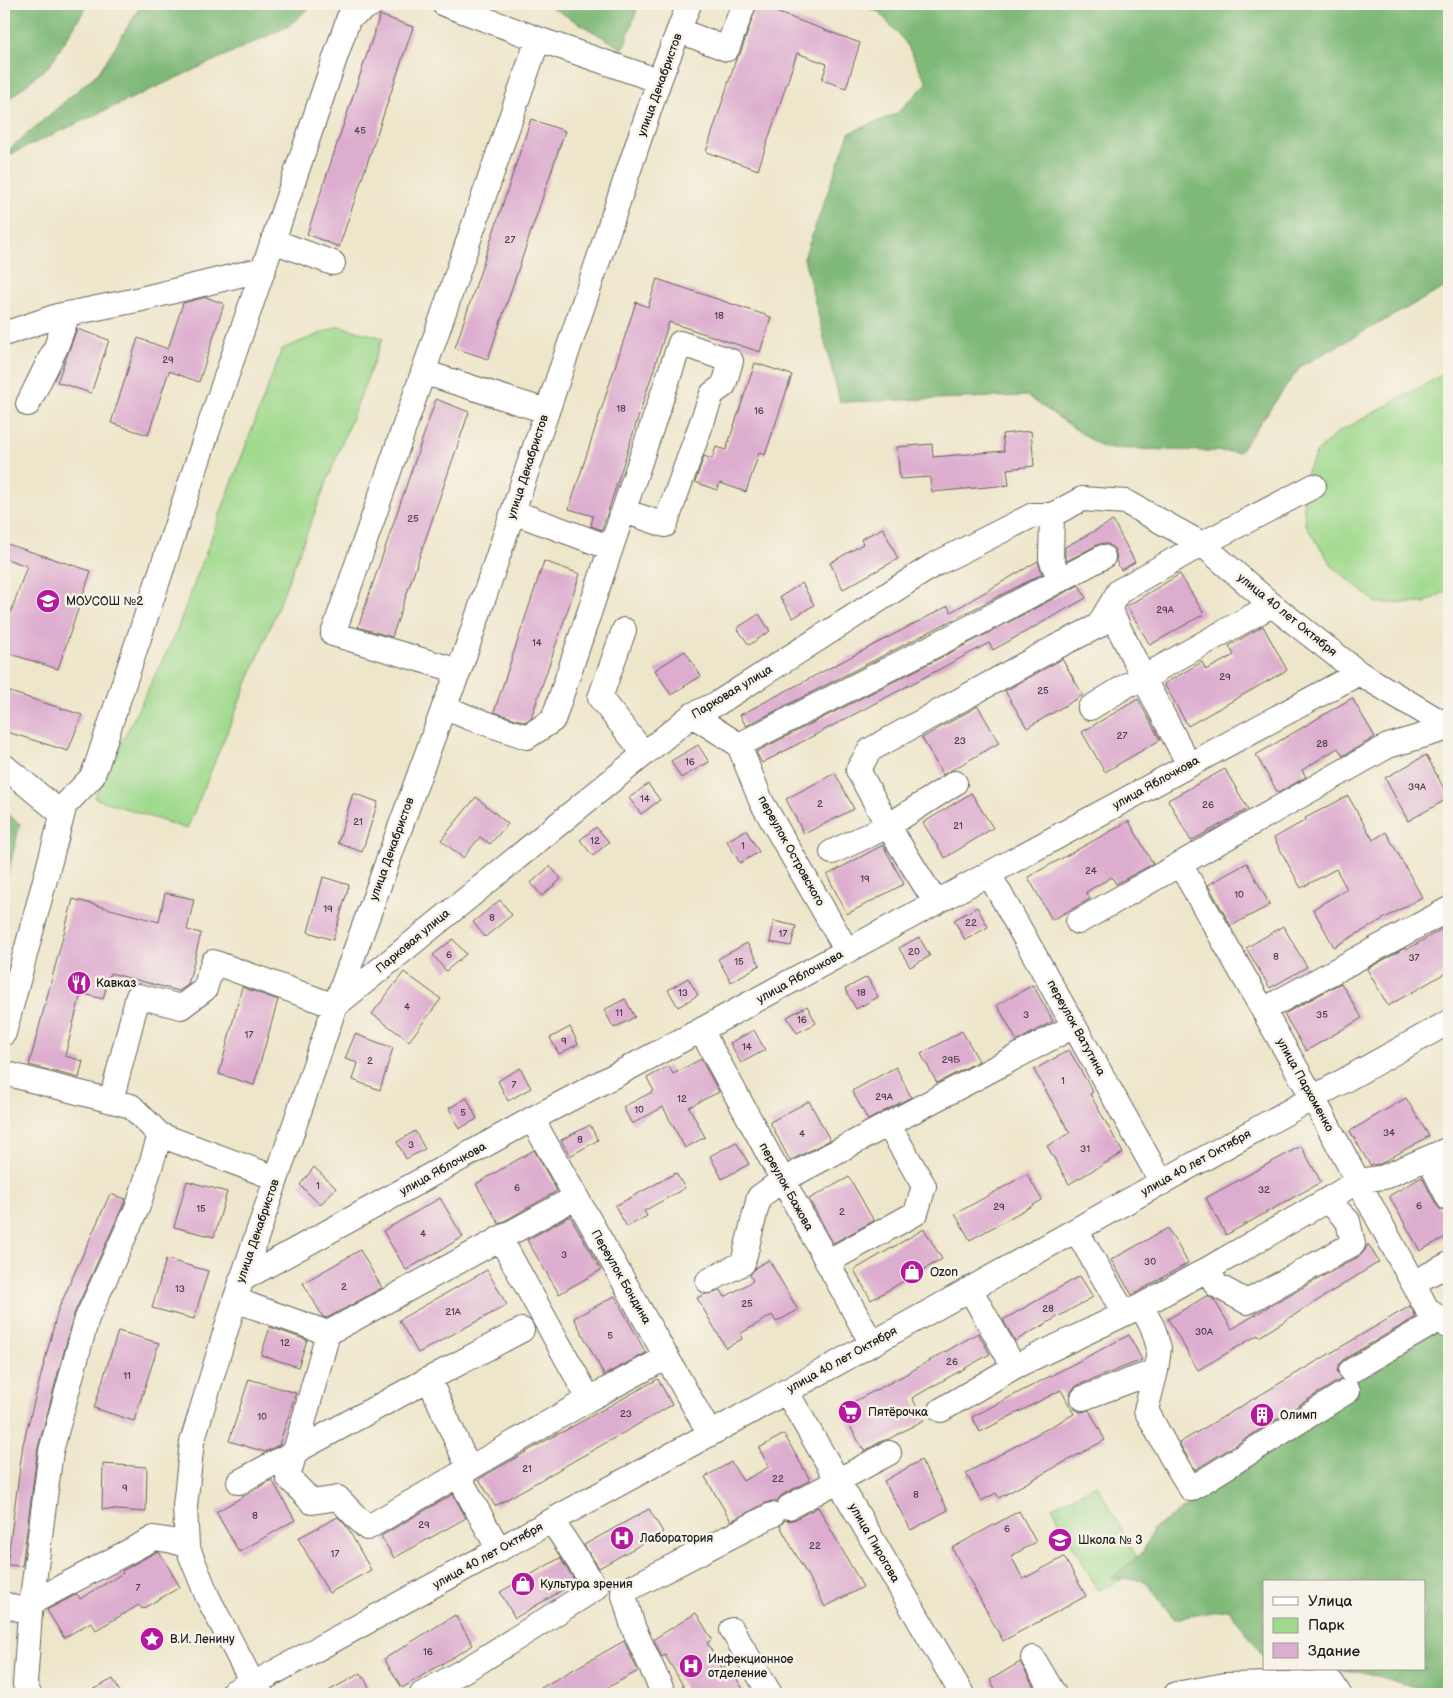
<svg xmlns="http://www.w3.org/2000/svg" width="1453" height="1698" font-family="'Balsamiq Sans',sans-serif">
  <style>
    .green { fill: #9fd98c; stroke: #5e7a54 }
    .forest { fill: #7fb978; stroke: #4e6a4a }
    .building { fill: #ddadcf }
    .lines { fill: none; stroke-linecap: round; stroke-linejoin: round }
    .minor-casing { stroke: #666359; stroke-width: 26 }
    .major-casing { stroke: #666359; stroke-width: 30 }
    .minor { stroke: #fff; stroke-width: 24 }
    .major { stroke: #fff; stroke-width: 28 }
    .labels { text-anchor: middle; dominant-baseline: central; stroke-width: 5; stroke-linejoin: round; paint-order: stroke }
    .number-label { font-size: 10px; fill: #4c4049 }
    .street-label { font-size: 12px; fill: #1c1c1c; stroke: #f7f3e8 }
    .poi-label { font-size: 12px; fill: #1c1c1c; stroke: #f7f3e8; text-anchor: start }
  </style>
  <rect width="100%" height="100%" fill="#f7f3e8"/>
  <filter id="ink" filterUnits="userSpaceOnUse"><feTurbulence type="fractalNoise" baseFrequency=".02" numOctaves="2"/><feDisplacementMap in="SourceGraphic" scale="10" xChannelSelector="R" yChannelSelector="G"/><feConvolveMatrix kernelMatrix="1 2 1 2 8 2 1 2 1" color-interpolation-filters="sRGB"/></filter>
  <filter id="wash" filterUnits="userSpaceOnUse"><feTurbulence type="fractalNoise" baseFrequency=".0096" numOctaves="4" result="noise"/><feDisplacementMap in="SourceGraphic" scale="20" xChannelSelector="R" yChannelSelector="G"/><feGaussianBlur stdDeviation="1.12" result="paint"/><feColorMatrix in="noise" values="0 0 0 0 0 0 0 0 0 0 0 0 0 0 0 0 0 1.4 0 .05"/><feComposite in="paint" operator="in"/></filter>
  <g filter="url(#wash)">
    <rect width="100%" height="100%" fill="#eee6ca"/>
    <path class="green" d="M339 326 383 338 265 640 187 829 94 798 175 635 282 349Z
      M1449 371V590L1424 603H1377L1333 567 1305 524 1302 481 1317 452 1337 433Z
      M1097 1485 1143 1569 1098 1591 1052 1507Z"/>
    <path class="forest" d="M4 4H88L50 65 4 103Z
      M142 4H314L287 27 4 157V154L99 72Z
      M546 4H639L623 49Z
      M857 4H1449V285L1301 366 1239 452 1103 448 1027 396 840 402 804 258 849 133 896 114 927 83 906 43 879 12Z
      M4 812 20 824 4 891Z
      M1438 1331 1449 1340V1694H1440L1359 1671 1273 1669H1424V1582H1264V1657L1229 1609 1174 1619 1145 1581 1112 1578 1143 1552 1153 1529 1230 1479 1289 1436 1354 1396 1356 1376Z"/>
    <g id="blocks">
      <path class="building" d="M757 5 860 43 846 88 822 80 827 64 797 53 758 170 706 152 736 59 740 54Z
        M380 15 413 27 339 247 307 234Z
        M531 119 565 131 488 359 455 348Z
        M657 279 771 317 760 352 669 322 602 530 591 526 593 516 569 509 636 302 648 307Z
        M206 297 224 304 199 382 169 371 148 435 111 423 138 338 168 349 183 303Z
        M77 329 109 340 91 393 57 382Z
        M755 363 792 375 765 455 759 453 746 492 720 483 717 490 695 482 704 456 712 459 716 447 726 450Z
        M436 399 469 412 392 637 358 627Z
        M1031 431 1034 466 1007 469 1009 485 932 492 930 477 900 479 897 447 932 444 933 457 1004 451 1002 434Z
        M1113 521 1135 562 1121 570 1116 561 1117 557 1115 550 1110 545 1103 543 1097 545 1067 561 1065 556V547Z
        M883 528 898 559 843 589 830 563 863 544 861 539Z
        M4 543 91 571 58 669 4 652V632L27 566 4 558Z
        M544 561 580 574 531 718 525 722 494 712Z
        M1038 561 1042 574 746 726 740 715 948 606 951 612Z
        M1180 574 1204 614 1150 645 1127 606Z
        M802 583 814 605 793 618 780 597Z
        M1079 585 1086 598 993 650 989 643 762 763 756 752 975 640Z
        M759 614 770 631 749 645 737 628Z
        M1263 626 1287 670 1188 726 1164 684 1202 662 1206 670 1234 655 1229 646Z
        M685 651 701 676 671 695 655 670Z
        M1062 659 1083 695 1027 728 1005 691Z
        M4 690 82 715 68 751 4 731Z
        M1352 698 1375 737 1343 756 1338 748 1302 770 1306 777 1278 793 1256 755Z
        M1138 699 1160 740 1105 772 1082 732Z
        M978 706 999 743 943 775 922 738Z
        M698 745 709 762 681 778 671 761Z
        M1426 755 1449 798 1408 821 1385 778Z
        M1225 769 1248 809 1191 841 1168 800Z
        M835 773 854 809 804 834 786 799Z
        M648 784 660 800 641 814 629 798Z
        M353 793 378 802 362 852 338 843Z
        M971 793 993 828 945 858 923 823Z
        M1348 796 1373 840 1386 832 1422 897 1334 947 1313 909 1347 889 1336 869 1301 888 1274 838 1306 820 1305 818Z
        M476 797 508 824 490 844 480 837 463 858 441 840Z
        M1129 821 1153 864 1116 884 1112 877 1086 892 1090 899 1052 920 1028 877Z
        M596 827 609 842 593 856 580 840Z
        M746 830 759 852 740 863 727 841Z
        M883 845 904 884 847 914 827 875Z
        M1247 863 1270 905 1231 926 1208 885Z
        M550 866 561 879 542 896 531 883Z
        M323 877 349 885 333 940 308 932Z
        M165 893 194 899 187 930 201 933 188 985 179 991 110 973 103 999 81 993 65 1056 83 1061 79 1078 29 1065 73 899 159 922Z
        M500 900 512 915 485 937 473 922Z
        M977 907 988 927 965 940 954 920Z
        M774 921 796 926 791 946 770 942Z
        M1449 925V971L1388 1006 1367 969 1405 948 1406 950Z
        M1283 926 1307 967 1270 988 1246 948Z
        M919 937 930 956 910 967 899 948Z
        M453 939 466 954 446 971 433 955Z
        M747 943 760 965 731 982 718 959Z
        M404 972 441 999 409 1041 372 1014Z
        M867 977 878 997 856 1009 845 989Z
        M688 978 698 995 678 1007 668 990Z
        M1341 983 1362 1018 1306 1051 1284 1014Z
        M1033 985 1053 1021 1017 1041 997 1005Z
        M242 987 278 1000 254 1085 219 1074Z
        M625 999 635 1017 614 1028 604 1010Z
        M807 1006 816 1023 797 1033 787 1017Z
        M570 1027 578 1044 559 1054 550 1038Z
        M754 1030 765 1050 741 1063 730 1043Z
        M962 1031 979 1061 937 1083 921 1054Z
        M355 1034 393 1048 380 1090 353 1080 358 1063 345 1059Z
        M1069 1050 1093 1092 1090 1094 1123 1153 1069 1184 1047 1146 1070 1133 1034 1070Z
        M701 1059 719 1092 689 1107 705 1137 685 1148 663 1107 632 1124 623 1107 654 1091 647 1078 669 1066 673 1074Z
        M896 1067 911 1097 868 1120 852 1091Z
        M520 1068 531 1088 508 1101 498 1081Z
        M467 1098 477 1119 459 1129 449 1108Z
        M1406 1098 1429 1136 1380 1164 1370 1165 1350 1131Z
        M809 1101 830 1140 790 1161 770 1122Z
        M590 1125 598 1140 570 1156 561 1140Z
        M415 1131 425 1149 406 1159 397 1142Z
        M736 1142 749 1164 722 1179 710 1156Z
        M1301 1146 1321 1182 1226 1235 1206 1198Z
        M534 1150 557 1191 499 1224 476 1184Z
        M314 1167 336 1188 320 1205 300 1185Z
        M676 1173 685 1188 644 1211 647 1216 627 1227 615 1206Z
        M1027 1174 1042 1200 970 1240 955 1214Z
        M849 1177 874 1221 833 1243 809 1199Z
        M1422 1177 1437 1206 1441 1210 1447 1212 1449 1216V1235L1420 1251 1389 1196Z
        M187 1181 227 1192 214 1237 174 1227Z
        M110 1194 126 1199 74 1314 38 1448 22 1566 7 1565 23 1444 58 1310Z
        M440 1198 463 1237 406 1270 383 1231Z
        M570 1216 601 1270 559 1294 527 1240Z
        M1168 1228 1188 1263 1132 1295 1111 1260Z
        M924 1229 942 1259 871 1300 854 1270Z
        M1368 1244 1379 1262 1259 1337 1258 1335 1198 1370 1168 1319 1208 1295 1214 1300 1232 1329 1271 1305 1360 1256 1365 1250Z
        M360 1250 382 1288 327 1318 323 1317 303 1283Z
        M166 1259 208 1271 194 1319 152 1308Z
        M769 1260 798 1310 776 1322 772 1315 740 1334 742 1339 726 1348 697 1298 705 1294 714 1293 721 1290 725 1297 753 1281 750 1275 756 1267Z
        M487 1270 507 1305 418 1353 399 1320Z
        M1080 1276 1093 1297 1015 1341 1003 1320Z
        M615 1296 646 1353 604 1375 574 1318Z
        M1410 1306 1416 1317 1344 1359 1339 1364 1337 1371 1341 1379 1195 1470 1179 1443Z
        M270 1327 307 1340 298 1367 261 1355Z
        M118 1331 159 1343 134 1421 94 1408Z
        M978 1333 990 1354 912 1398 924 1420 889 1439 882 1441 864 1451 840 1409 901 1377Z
        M1129 1335 1142 1360 1078 1385 1073 1389 1070 1395V1402L1075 1409 1081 1412 1089 1410 1105 1440 999 1498 996 1493 981 1501 966 1473 1074 1414 1061 1390 980 1432 972 1417Z
        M249 1379 296 1393 279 1445 265 1452 229 1441Z
        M658 1379 672 1405 495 1506 479 1479 559 1433V1434Z
        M784 1434 810 1480 782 1495 776 1502 772 1501 766 1503 731 1521 705 1477 731 1462 743 1481 769 1467 759 1448Z
        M921 1460 948 1510 911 1530 884 1481Z
        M103 1464 147 1467 146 1512 102 1509Z
        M272 1480 295 1520 239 1552 216 1512Z
        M453 1494 466 1518 394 1558 381 1536Z
        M818 1507 863 1587 825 1607 780 1526 785 1520 789 1521 796 1519Z
        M649 1509 663 1532 599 1568 584 1545Z
        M1019 1511 1036 1542 1011 1556 1023 1579 1064 1557 1086 1596 1003 1641 952 1548Z
        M338 1517 347 1527 371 1570 329 1593 298 1538Z
        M156 1552 160 1553 180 1587 142 1609 139 1605 96 1630 91 1622 64 1638 47 1610 77 1594 80 1599 123 1573 122 1571Z
        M560 1558 576 1582 515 1618 500 1592Z
        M696 1613 712 1639 707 1643 722 1668 728 1665 746 1694H688L665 1655 662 1657 654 1639Z
        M455 1615 473 1645 402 1688 384 1659Z
        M624 1641 638 1671 596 1694H530Z
        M1020 1662 1038 1694H998L990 1680Z
        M361 1673 373 1694H323Z
        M113 1679 121 1694H84Z"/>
    </g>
  </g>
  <g filter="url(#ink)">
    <use href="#blocks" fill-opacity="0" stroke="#666359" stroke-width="1"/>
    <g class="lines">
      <g class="minor-casing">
        <path id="minor" d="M444 4 538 39
          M689 4 659 81 459 671 444 707 335 1006 235 1300 192 1442 185 1506 187 1546 208 1598 253 1684 710 1434 1449 1022
          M680 31 727 49 744 4
          M333 263 273 241 349 17 372 4
          M4 334 57 316 137 300 264 269
          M423 372 546 411
          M28 404 56 347 68 314
          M513 512 611 548
          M1052 515 1051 559 1060 580
          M624 630 600 698 644 753
          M459 671 333 634 538 39 659 81
          M444 707 470 718 527 737 553 720 680 343 731 361 724 385 712 394 665 525 624 511
          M1090 708 1129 684 1145 681 1109 608
          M692 715 739 745 761 801 847 951
          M739 745 969 628 1103 557
          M1189 765 1145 681 1158 669 1272 605
          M4 766 62 814
          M832 852 888 826 955 783
          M1180 864 1313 1098 1427 1309 1449 1327
          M989 874 1162 1183
          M936 903 888 826 858 770 870 750 1054 648 1098 626 1119 591 1202 544 1314 486
          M1078 922 1388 746 1449 728
          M1263 1010 1449 909
          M701 1030 872 1344
          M4 1033 65 805 92 777 97 764 215 409 273 241
          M4 1073 131 1106 160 1135 276 1178
          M111 1101 138 996 181 1007 205 989 213 962 335 1006 692 715 718 703 932 566 1033 515H1052L1082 499 1126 502 1202 544 1272 605 1359 673 1449 727
          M532 1119 710 1434
          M1428 1158 1449 1199
          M1327 1200 1358 1181 1384 1177 1449 1149
          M1076 1230 1124 1313
          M500 1238 589 1399 667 1357
          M827 1262 916 1213 924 1186 888 1124
          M241 1280 532 1119 701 1030 1359 673
          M708 1281 743 1263 759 1197 783 1180 1074 1026
          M1413 1283 1449 1264
          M235 1300 328 1333 576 1197
          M328 1333 288 1477 312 1502 338 1498 367 1528 589 1399
          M1014 1367 1141 1306 1208 1269 1327 1200 1348 1221 1353 1244 1247 1302 1216 1285 1208 1269
          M1156 1371 1146 1410 1172 1458 1191 1489 1348 1391
          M1351 1371 1440 1319
          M786 1391 962 1694
          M1083 1398 1156 1371 1159 1348 1153 1328 1141 1306
          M941 1410 1014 1367 970 1289
          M469 1469 429 1379 522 1330
          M458 1475 499 1550
          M239 1482 429 1379
          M789 1507 889 1453
          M31 1603 154 1538 173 1541 187 1546
          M4 1604 30 1613
          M732 1630 770 1694
          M1033 1658 1054 1694
          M29 1694 25 1684 30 1613 51 1451 87 1318 138 1206 160 1135
          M422 1694 477 1663 596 1588 552 1521
          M661 1694 662 1690 633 1627 623 1592 772 1515
          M1176 1694 1225 1685 1332 1683 1339 1694"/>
      </g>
      <g class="major-casing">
        <path id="major" d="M234 1694 253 1684 259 1694"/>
      </g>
      <use href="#minor" class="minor"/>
      <use href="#major" class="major"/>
    </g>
  </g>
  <defs>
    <g id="school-disc" transform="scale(1.25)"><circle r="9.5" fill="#b5179e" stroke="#f7f3e8"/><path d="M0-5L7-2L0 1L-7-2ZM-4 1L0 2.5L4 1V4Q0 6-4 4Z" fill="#fff"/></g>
    <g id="restaurant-disc" transform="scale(1.25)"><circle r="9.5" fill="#b5179e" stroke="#f7f3e8"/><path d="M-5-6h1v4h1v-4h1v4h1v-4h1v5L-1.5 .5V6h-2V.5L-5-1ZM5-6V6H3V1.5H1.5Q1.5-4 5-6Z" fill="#fff"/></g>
    <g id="shop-disc" transform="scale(1.25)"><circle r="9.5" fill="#b5179e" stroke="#f7f3e8"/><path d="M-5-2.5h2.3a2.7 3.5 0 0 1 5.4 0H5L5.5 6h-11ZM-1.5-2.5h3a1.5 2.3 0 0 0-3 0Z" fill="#fff"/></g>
    <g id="supermarket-disc" transform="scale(1.25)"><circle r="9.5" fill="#b5179e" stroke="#f7f3e8"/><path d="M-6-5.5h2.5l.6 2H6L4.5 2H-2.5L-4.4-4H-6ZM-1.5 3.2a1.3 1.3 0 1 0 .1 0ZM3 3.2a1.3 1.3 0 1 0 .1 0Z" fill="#fff"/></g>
    <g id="building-disc" transform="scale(1.25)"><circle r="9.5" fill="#b5179e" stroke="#f7f3e8"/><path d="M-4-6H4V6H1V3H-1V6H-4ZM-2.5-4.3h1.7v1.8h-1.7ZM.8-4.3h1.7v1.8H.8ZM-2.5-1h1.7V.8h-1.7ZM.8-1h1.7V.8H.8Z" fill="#fff"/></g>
    <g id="hospital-disc" transform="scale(1.25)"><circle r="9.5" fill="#b5179e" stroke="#f7f3e8"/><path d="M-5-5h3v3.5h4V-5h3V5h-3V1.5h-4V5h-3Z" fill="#fff"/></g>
    <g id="sight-disc" transform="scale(1.25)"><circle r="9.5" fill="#b5179e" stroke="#f7f3e8"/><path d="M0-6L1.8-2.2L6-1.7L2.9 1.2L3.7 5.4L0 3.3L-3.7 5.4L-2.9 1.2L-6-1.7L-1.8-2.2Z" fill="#fff"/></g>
  </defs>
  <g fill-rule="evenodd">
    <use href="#school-disc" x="48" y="601"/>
    <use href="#restaurant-disc" x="79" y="983"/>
    <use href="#shop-disc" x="912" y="1272"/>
    <use href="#supermarket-disc" x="850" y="1412"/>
    <use href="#building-disc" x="1262" y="1415"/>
    <use href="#hospital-disc" x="622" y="1538"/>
    <use href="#school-disc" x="1060" y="1540"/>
    <use href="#shop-disc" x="523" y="1584"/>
    <use href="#sight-disc" x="152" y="1639"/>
    <use href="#hospital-disc" x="691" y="1666"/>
  </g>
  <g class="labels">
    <g class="number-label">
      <text x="360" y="131">45</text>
      <text x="510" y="240">27</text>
      <text x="719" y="316">18</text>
      <text x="168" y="360">29</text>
      <text x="621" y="409">18</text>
      <text x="759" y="411">16</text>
      <text x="413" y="519">25</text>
      <text x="1165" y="610">29А</text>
      <text x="537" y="643">14</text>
      <text x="1225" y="677">29</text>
      <text x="1043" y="691">25</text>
      <text x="1122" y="736">27</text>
      <text x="960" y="741">23</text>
      <text x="1322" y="744">28</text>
      <text x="690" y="762">16</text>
      <text x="1417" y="787">39А</text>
      <text x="645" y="799">14</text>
      <text x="820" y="804">2</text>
      <text x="1208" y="805">26</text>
      <text x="358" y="822">21</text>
      <text x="958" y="826">21</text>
      <text x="595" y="841">12</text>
      <text x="743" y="846">1</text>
      <text x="1091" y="871">24</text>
      <text x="865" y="879">19</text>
      <text x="1239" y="895">10</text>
      <text x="328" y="909">19</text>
      <text x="492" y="918">8</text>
      <text x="971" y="923">22</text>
      <text x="783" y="934">17</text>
      <text x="914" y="952">20</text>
      <text x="449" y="955">6</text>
      <text x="1276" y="957">8</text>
      <text x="1414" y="958">37</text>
      <text x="739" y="962">15</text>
      <text x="683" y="993">13</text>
      <text x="861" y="993">18</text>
      <text x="407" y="1007">4</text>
      <text x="619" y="1013">11</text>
      <text x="1026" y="1015">3</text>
      <text x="1322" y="1015">35</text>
      <text x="802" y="1020">16</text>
      <text x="249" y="1035">17</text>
      <text x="564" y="1041">9</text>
      <text x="747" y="1047">14</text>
      <text x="951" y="1060">29Б</text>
      <text x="370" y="1061">2</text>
      <text x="1063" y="1081">1</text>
      <text x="514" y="1085">7</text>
      <text x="884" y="1097">29А</text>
      <text x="682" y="1099">12</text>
      <text x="639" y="1110">10</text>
      <text x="463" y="1113">5</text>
      <text x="1389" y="1133">34</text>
      <text x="802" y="1134">4</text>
      <text x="580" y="1140">8</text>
      <text x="411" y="1145">3</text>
      <text x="1085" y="1149">31</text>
      <text x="318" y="1186">1</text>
      <text x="517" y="1188">6</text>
      <text x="1264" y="1190">32</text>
      <text x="1419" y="1206">6</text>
      <text x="999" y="1207">29</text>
      <text x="201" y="1209">15</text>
      <text x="842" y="1212">2</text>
      <text x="423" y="1234">4</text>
      <text x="564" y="1255">3</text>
      <text x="1150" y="1262">30</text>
      <text x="344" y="1287">2</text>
      <text x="180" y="1289">13</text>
      <text x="747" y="1304">25</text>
      <text x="1048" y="1309">28</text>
      <text x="453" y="1312">21А</text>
      <text x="1204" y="1332">30А</text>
      <text x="610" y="1336">5</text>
      <text x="285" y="1343">12</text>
      <text x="952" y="1362">26</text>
      <text x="127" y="1376">11</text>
      <text x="626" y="1414">23</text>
      <text x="262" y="1417">10</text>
      <text x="527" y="1469">21</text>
      <text x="778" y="1479">22</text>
      <text x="125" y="1488">9</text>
      <text x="916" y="1495">8</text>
      <text x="255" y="1516">8</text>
      <text x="424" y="1525">29</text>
      <text x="1007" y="1529">6</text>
      <text x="815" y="1546">22</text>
      <text x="335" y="1554">17</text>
      <text x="138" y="1588">7</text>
      <text x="428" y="1652">16</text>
    </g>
    <g class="street-label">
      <text transform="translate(660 85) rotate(-70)">улица Декабристов</text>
      <text transform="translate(528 467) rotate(-72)">улица Декабристов</text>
      <text transform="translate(1287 615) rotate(39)">улица 40 лет Октября</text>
      <text transform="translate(732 692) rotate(-31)">Парковая улица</text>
      <text transform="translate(1156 783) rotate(-29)">улица Яблочкова</text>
      <text transform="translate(392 849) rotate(-70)">улица Декабристов</text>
      <text transform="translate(791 851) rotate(61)">переулок Островского</text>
      <text transform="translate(413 941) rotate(-40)">Парковая улица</text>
      <text transform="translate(800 977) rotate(-29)">улица Яблочкова</text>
      <text transform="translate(1076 1028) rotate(61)">переулок Ватутина</text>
      <text transform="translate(1305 1085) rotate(61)">улица Пархоменко</text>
      <text transform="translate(1196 1163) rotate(-29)">улица 40 лет Октября</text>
      <text transform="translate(443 1169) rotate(-29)">улица Яблочкова</text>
      <text transform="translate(786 1187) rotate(61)">переулок Бажова</text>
      <text transform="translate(258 1231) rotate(-71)">улица Декабристов</text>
      <text transform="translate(621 1277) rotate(60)">Переулок Бондина</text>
      <text transform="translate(842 1360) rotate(-29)">улица 40 лет Октября</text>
      <text transform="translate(874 1543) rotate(60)">улица Пирогова</text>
      <text transform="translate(488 1556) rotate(-29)">улица 40 лет Октября</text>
    </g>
    <g class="poi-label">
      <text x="66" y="601">МОУСОШ №2</text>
      <text x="96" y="983">Кавказ</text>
      <text x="930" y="1272">Ozon</text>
      <text x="868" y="1412">Пятёрочка</text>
      <text x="1280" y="1415">Олимп</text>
      <text x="640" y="1538">Лаборатория</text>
      <text x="1078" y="1540">Школа № 3</text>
      <text x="540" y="1584">Культура зрения</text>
      <text x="170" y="1639">В.И. Ленину</text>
      <text x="708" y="1659">Инфекционное<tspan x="708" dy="14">отделение</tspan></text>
    </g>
  </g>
  <rect width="1453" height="1698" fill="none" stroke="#f7f3e8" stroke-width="20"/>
  <rect x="1263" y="1580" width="162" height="90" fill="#f7f3e8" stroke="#9f9d96"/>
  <rect x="1273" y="1597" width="25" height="8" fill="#ffffff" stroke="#9f9d96"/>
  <text x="1308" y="1606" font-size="15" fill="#1c1c1c">Улица</text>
  <rect x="1273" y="1618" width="25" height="15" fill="#9fd98c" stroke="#9f9d96"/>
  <text x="1308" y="1630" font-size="15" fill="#1c1c1c">Парк</text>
  <rect x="1273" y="1643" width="25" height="15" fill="#ddadcf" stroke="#9f9d96"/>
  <text x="1308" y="1656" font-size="15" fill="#1c1c1c">Здание</text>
</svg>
